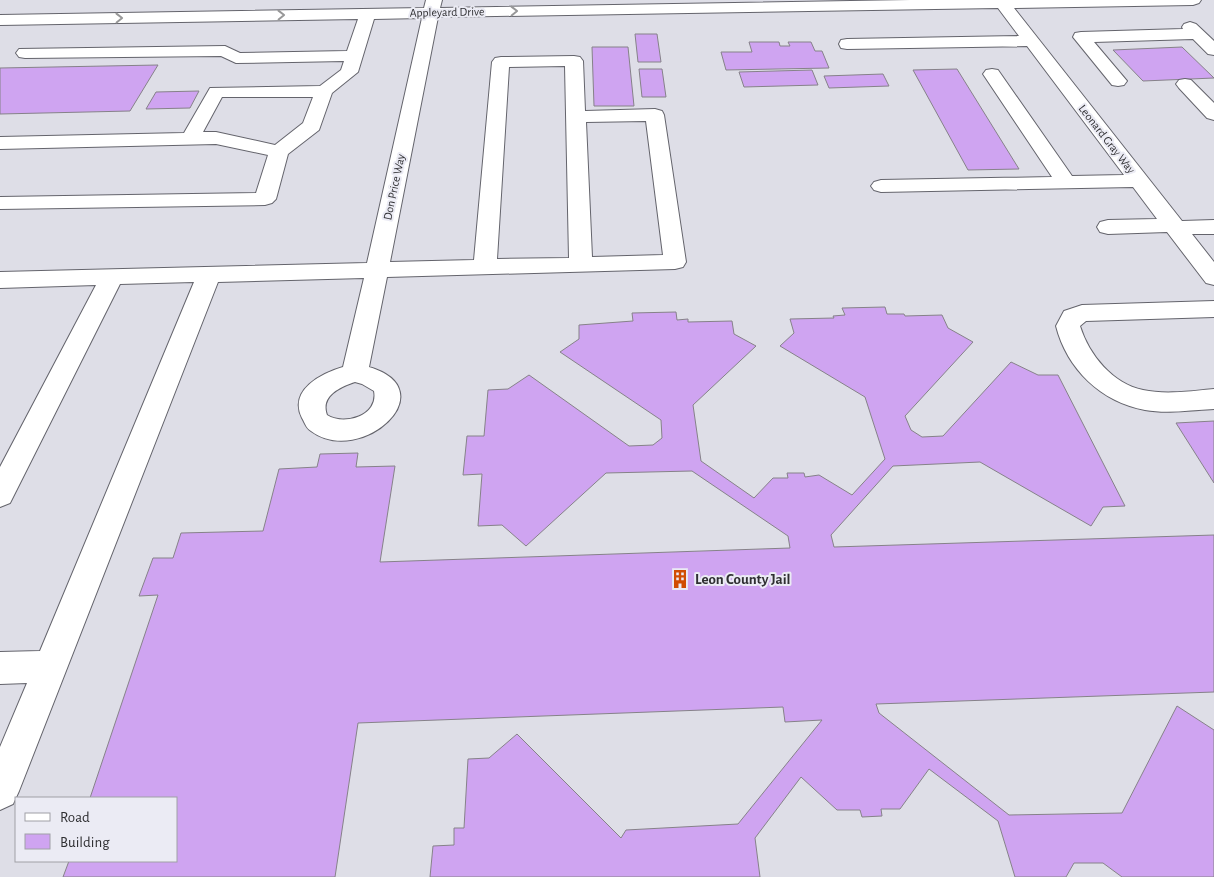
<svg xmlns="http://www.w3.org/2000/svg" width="1214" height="877" font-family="'Alegreya Sans',sans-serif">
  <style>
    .building { fill: #cfa4f1; stroke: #868289 }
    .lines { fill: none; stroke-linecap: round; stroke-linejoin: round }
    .minor-casing { stroke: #64646c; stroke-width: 2 }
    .minor { fill: #fff; fill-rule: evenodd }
    .oneway { stroke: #979798 }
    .labels { text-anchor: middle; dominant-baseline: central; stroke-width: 4; stroke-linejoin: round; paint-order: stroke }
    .far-street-label { font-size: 12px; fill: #2f2f32; stroke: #ebebf4 }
    .poi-label { font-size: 15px; font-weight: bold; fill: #2f2f32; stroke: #ebebf4; text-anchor: start }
  </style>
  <rect width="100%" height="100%" fill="#dedee7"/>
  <path class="building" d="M635 34H657L661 62H638Z
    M749 42H779L780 46H790L788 42H811L815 51H822L829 68 726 70 721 52H752Z
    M592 47H628L634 106H594Z
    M1182 47 1214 78 1143 81 1113 50Z
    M158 65 130 111 0 114V68Z
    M639 69H662L666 97H642Z
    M957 69 1019 169 968 170 913 70Z
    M812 70 818 85 744 87 739 72Z
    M883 74 889 86 829 88 824 76Z
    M199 91 190 108 146 109 156 92Z
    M885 307 887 314H904L905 316 942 315 948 328 973 342 905 416 911 430 922 437 943 436 1011 362 1038 375H1058L1125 506 1103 507 1091 526 980 462 893 466 831 535 834 547 1214 535V692L876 704 879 713 1009 815 1122 813 1177 706 1214 730V877H1122L1103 863H1074L1066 877H1015L998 821 929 769 900 809H881L882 816 862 817 860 810H837L801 777 755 838 760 877H430L433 846 454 845V828H464L468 759 489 758 517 734 621 838 626 830 738 824 822 720 785 722 783 707 358 723 335 877H63L69 861H176V798H90L158 595 139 596 153 558H173L181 533 263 531 279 469 317 467 320 454 358 453 356 467 395 466 380 562 790 548 788 536 692 471 606 473 526 546 502 525 478 526 482 474 463 475 467 436H484L488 390 508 389 529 375 629 446 653 445 662 438 661 420 560 352 579 339V325L633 321 632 313 676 312 677 320 688 319V322L732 321 734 334 756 346 693 405 701 461 754 498 773 478H788L787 473H804L805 477 819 475 852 495 885 459 865 397 780 346 794 333 790 319 834 318 833 316 845 315 842 308Z
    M1214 421V483L1176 423Z"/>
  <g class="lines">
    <g class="minor-casing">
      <path id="minor" d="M426 0H442L440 8 910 0H1201L1199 3 1193 5 1014 8 1182 221 1214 220V234H1192L1214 262V285L1206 283 1167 232 1108 234 1100 232 1097 227 1100 222 1108 220 1157 219 1133 187 881 192 874 190 871 186 874 182 881 180 1052 177 983 74 986 70 992 69 998 70 1072 176 1124 175 1027 46 847 49 841 48 839 44 841 40 847 39 1019 36 998 8 438 17 390 262 474 260 492 62 495 58 501 57 574 56 580 57 583 61 585 111 655 109 662 111 664 115 686 262 683 267 675 269 387 277 369 367C447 390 361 468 311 431 306 428 305 423 302 418 288 390 322 373 343 367L364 278 218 282 19 791 13 804 0 810V747L27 683 0 684V652L40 651 194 282 120 284 10 503 0 507V467L96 285 0 288V272L367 263 422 18 374 19 358 72 332 93 319 130 288 154 276 199 272 203 265 205 0 209V197L256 193 268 155 216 144 0 149V137L184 133 210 88 320 86 341 70 344 61 236 63 221 56 25 58 19 57 16 53 19 49 225 46 240 53 347 51 358 19 0 25V15L424 8ZM565 66 569 258 497 259 509 67ZM222 97H313L303 123 275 145 216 132H203ZM646 121 663 255 592 257 586 122ZM355 382 362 384 374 391C379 416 344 426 327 415 320 396 340 387 355 382Z
        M1190 22 1196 24 1214 41V55L1208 54 1193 39 1094 42 1127 81 1124 85 1118 86 1112 85 1073 37 1075 33 1081 32 1183 29 1182 27 1184 24Z
        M1185 79 1191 80 1214 103V120L1207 118 1179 88 1176 84 1179 80Z
        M1214 301V317L1086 321 1080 326C1089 355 1113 384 1143 390 1166 395 1191 391 1214 389V409C1192 410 1167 414 1145 410 1101 402 1067 369 1056 326L1064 311 1082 305Z"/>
    </g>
    <use href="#minor" class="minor"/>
  </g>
  <defs><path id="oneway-chevron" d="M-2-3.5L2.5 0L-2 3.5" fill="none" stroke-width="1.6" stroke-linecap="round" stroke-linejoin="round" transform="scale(1.25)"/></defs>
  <g class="oneway">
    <use href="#oneway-chevron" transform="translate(514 11) rotate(-1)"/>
    <use href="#oneway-chevron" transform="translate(281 15) rotate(-1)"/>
    <use href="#oneway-chevron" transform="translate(119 18) rotate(-1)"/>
  </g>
  <defs>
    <g id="building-bare" transform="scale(1.5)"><path d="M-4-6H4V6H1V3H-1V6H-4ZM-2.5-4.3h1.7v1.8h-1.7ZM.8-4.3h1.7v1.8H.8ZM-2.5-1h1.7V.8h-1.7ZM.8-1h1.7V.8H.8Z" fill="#d14d03" stroke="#ebebf4" stroke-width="2.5" paint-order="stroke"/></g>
  </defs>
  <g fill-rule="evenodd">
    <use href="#building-bare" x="680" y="579"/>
  </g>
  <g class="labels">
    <g class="far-street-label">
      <text transform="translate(447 12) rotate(-1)">Appleyard Drive</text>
      <text transform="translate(1107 139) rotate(52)">Leonard Gray Way</text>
      <text transform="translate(394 187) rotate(-78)">Don Price Way</text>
    </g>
    <g class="poi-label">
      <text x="695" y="579">Leon County Jail</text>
    </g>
  </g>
  <rect x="15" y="797" width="162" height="65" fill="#ebebf4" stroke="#a0a0a6"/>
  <rect x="25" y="813" width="25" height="8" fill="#ffffff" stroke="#a0a0a6"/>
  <text x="60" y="822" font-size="15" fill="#2f2f32">Road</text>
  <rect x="25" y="834" width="25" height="15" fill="#cfa4f1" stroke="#a0a0a6"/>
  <text x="60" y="847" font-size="15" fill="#2f2f32">Building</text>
</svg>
